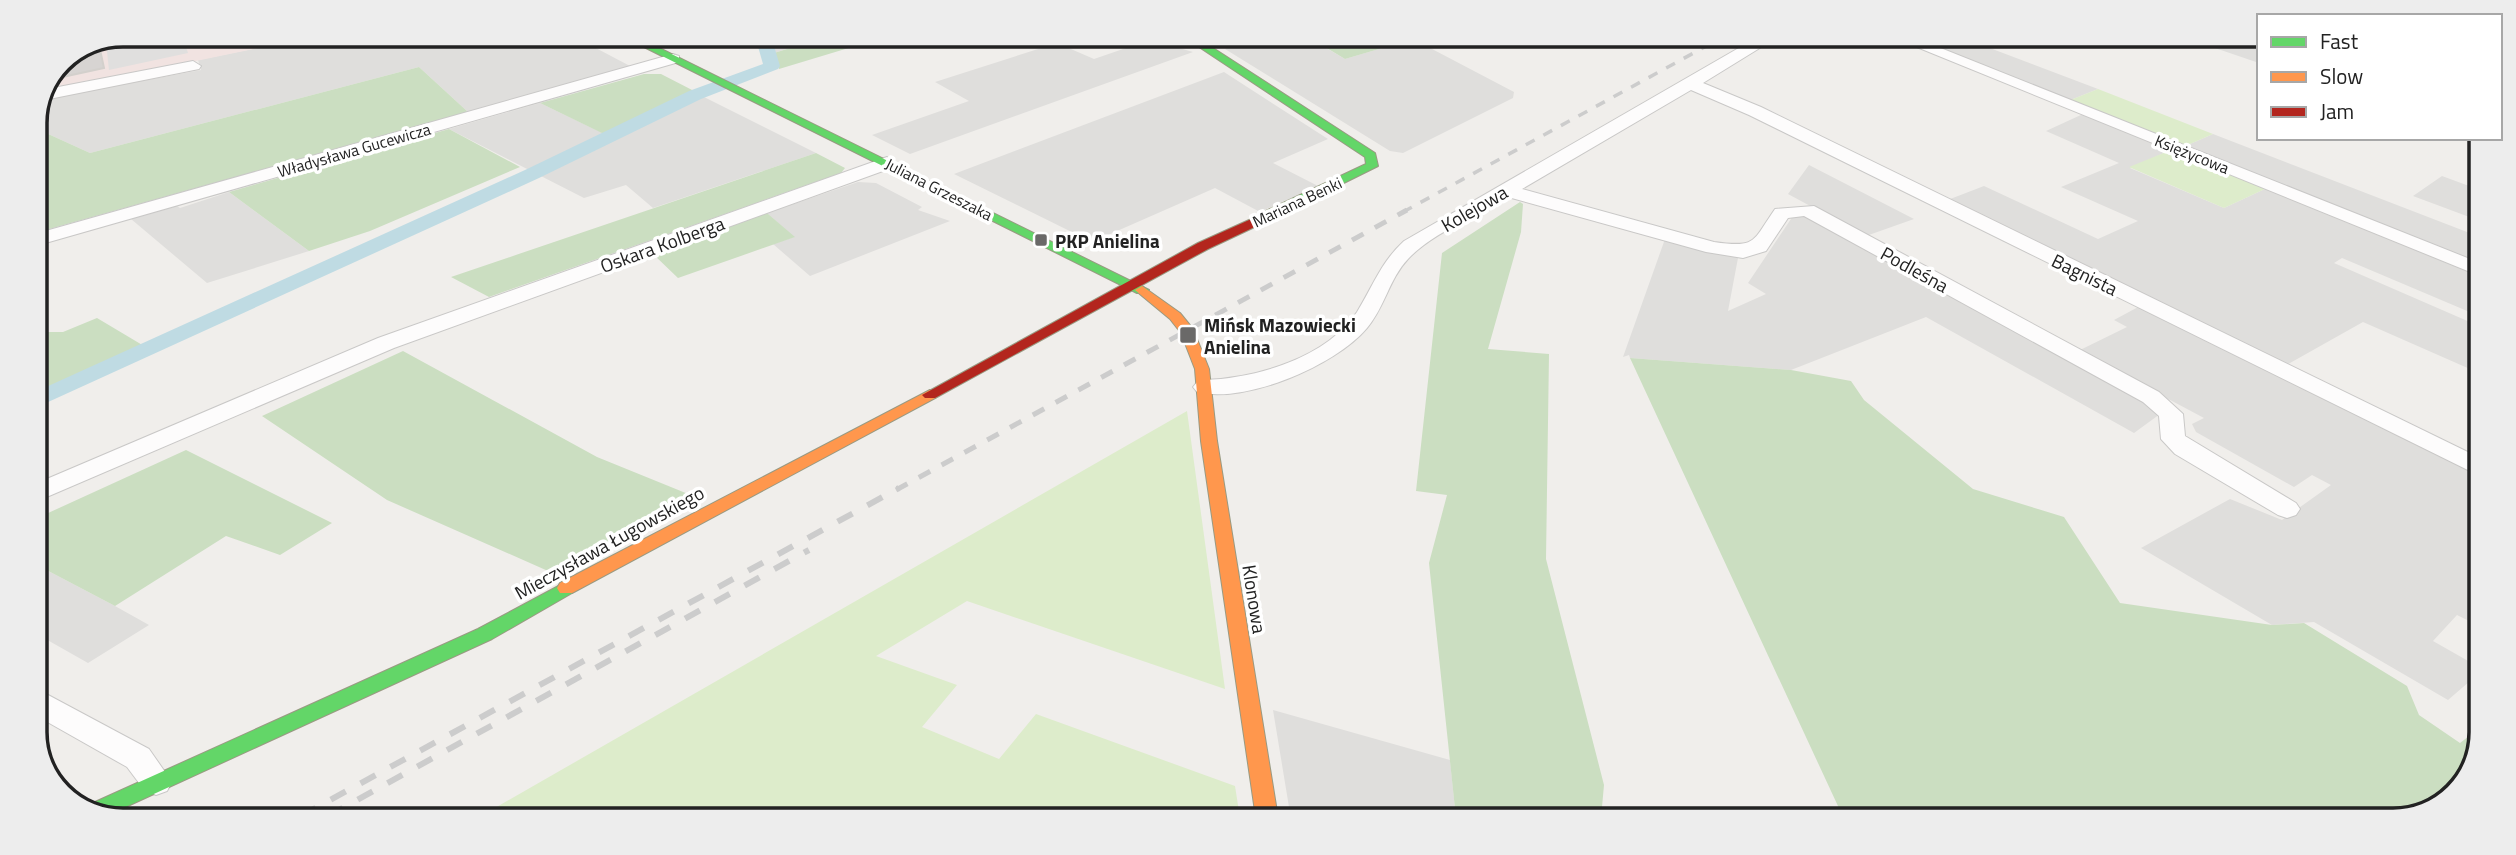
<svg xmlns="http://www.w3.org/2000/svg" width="2516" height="855" font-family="'Titillium Web',sans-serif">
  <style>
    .residential { fill: #dfdedc }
    .commercial { fill: #f1e3e1 }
    .grass { fill: #ddeccb }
    .forest { fill: #cbdec1 }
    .parking { fill: #e0dfde }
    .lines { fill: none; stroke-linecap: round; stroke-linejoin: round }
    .canal { fill: #bfdbe3; fill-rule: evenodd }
    .building { fill: #d7d4d2; stroke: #d3d0cc; stroke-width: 2 }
    .street-casing { stroke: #c9c8c7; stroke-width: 2 }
    .fast-casing { stroke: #999a82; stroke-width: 2 }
    .slow-casing { stroke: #999a82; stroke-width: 2 }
    .jam-casing { stroke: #999a82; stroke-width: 2 }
    .street { fill: #fdfcfc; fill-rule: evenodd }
    .fast { fill: #63d668; fill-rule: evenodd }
    .slow { fill: #ff974d; fill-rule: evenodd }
    .jam { fill: #b3261e; fill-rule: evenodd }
    .rail-far2 { stroke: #ccc; stroke-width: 3.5; stroke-dasharray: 10 10; stroke-linecap: butt }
    .rail-far1 { stroke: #ccc; stroke-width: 5; stroke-dasharray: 13 13; stroke-linecap: butt }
    .rail { stroke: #ccc; stroke-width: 6; stroke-dasharray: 17 17; stroke-linecap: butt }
    .poi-dot { fill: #6a6968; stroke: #fff; stroke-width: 2.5 }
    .labels { text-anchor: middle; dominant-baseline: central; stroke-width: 7; stroke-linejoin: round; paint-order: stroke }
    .far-street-label { font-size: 16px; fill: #222; stroke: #fff }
    .street-label { font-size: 19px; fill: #222; stroke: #fff }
    .poi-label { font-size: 19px; font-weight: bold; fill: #222; stroke: #fff; text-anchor: start }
    .rim { fill: none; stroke: #222; stroke-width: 3.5 }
  </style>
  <rect width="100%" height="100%" fill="#f0eeeb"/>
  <path class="residential" d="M251 35 573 36 630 66 468 112 419 67 90 153 35 128V118L44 99 201 70 198 60 272 45Z
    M786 36H829L774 53 771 41Z
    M1158 37 1172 46 1193 52 910 154 872 135 969 101 935 82 1057 43 1094 59Z
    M1260 37H1330L1316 42 1345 59 1413 39 1514 92 1513 98 1403 153 1390 151 1225 49Z
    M1912 39H1966L2098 89 2068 101Z
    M2229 39 2259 40V63L2212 47Z
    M1224 72 1328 139 1273 163 1318 186 1260 212 1215 188 1092 242 954 174Z
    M702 96 816 153 653 208 626 185 584 198 449 129 540 103 613 138Z
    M2083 114 2171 150 2130 168 2224 208 2267 188 2480 277 2479 316 2342 258 2334 263 2479 326V373L2363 322 2283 367 2235 338 2217 336 1945 201 1984 186 2098 239 2138 221 2061 187 2119 163 2046 131Z
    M2213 134 2480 237V266L2183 147Z
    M1809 165 1914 219 1866 236 1788 194Z
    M2442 176 2480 190V221L2413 196Z
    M858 182 876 183 922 207 918 210 950 221 810 276 773 244 794 237 767 213Z
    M229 192 309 251 207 283 131 219 177 206 180 208Z
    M1795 213 1804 214 2153 403 2160 414 2134 433 1926 317 1791 370 1630 358 1629 355 1623 357 1665 239 1738 258 1728 311 1766 294 1748 283Z
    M2140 306 2478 474 2477 625 2457 615 2433 641 2477 666V675L2448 700 2314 622 2272 625 2141 548 2230 499 2282 520 2331 485 2312 475 2294 487 2196 432 2192 424 2204 418 2078 351 2127 327 2114 320Z
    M35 564 115 606 149 625 88 663 35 633Z
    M1273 710 1450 760 1456 818H1324L1289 807Z"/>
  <path class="commercial" d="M123 35H251L273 45 47 92 61 61Z"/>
  <path class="grass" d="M2098 89 2213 134 2183 147 2068 101Z
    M2171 150 2267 188 2224 208 2129 167Z
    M1187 411 1225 689 967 601 876 656 957 685 922 727 999 759 1036 714 1235 786 1240 818 481 816Z"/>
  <path class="forest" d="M829 36 885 37 779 69 774 53Z
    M1330 37 1409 38 1413 39 1345 59 1315 41Z
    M419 67 468 112 35 233V128L90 153Z
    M644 74H661L696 92 606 135 540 103Z
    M449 129 520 167 370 231 309 251 229 192Z
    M816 153 845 168 841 173 489 297 451 277Z
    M1520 202 1523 204 1521 232 1488 349 1549 354 1546 559 1604 785 1601 818H1456L1429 563 1447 495 1416 491 1442 253Z
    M767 213 795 237 678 278 653 254Z
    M97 318 144 346 35 395V332H63Z
    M403 351 597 457 698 498 548 571 387 500 262 416Z
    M1630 358 1791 370 1851 381 1864 400 1973 489 2064 517 2120 603 2272 625 2304 623 2407 686 2419 715 2460 743 2477 730 2476 760 2446 802 2393 820 1844 819Z
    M186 450 332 523 280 555 226 536 115 606 35 564V519Z"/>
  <path class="parking" d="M123 35H182L188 53 109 70 106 42Z"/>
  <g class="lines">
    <path class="canal" d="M755 36H771L780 66 778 69 701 99 539 178 35 408V392L525 170 689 91 763 64Z"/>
  </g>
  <path class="building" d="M99 45 104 68 53 79 61 61Z"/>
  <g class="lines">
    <g class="street-casing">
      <path id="street" d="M1410 38H1427L1429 40 1421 45Z
        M1756 38H1776L1703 83 1761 107 2478 457V475L1749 115 1691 90 1522 189 1714 242C1757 248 1752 242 1775 209L1814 206 2159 392 2183 414 2185 436 2296 503 2300 509 2296 515 2287 518 2278 515 2175 454 2161 439 2159 416 2143 402 1804 216 1788 218 1766 251 1743 258 1706 252 1508 197C1478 215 1431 234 1408 259 1389 279 1385 307 1367 328 1335 366 1245 404 1197 392L1193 387 1197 382 1205 380C1257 378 1326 358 1357 312 1373 286 1381 262 1404 241Z
        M1897 39H1918L2480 263V276Z
        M673 54 679 56V62L35 246V234Z
        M193 61 201 66 199 69 44 100 48 89Z
        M887 157 896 163 894 167 394 348 35 502V484L378 338Z
        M35 688 149 749 172 782 167 791 156 795 145 791 127 767 35 715Z"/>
    </g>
    <g class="fast-casing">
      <path id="fast" d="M622 36H635L1149 290 1147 293H1137Z
        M1184 37H1196L1375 153 1378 166 1263 223H1253V217L1366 164 1365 157Z
        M566 582 572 583 575 588 572 593 492 639 108 815H95L84 807 478 629Z"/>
    </g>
    <g class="slow-casing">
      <path id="slow" d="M1142 286 1180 313 1193 329 1209 369 1217 441 1278 818H1256L1201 441 1195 369 1181 333 1170 319 1135 290Z
        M930 390 938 395 935 398 572 593H560L557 588 560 583Z"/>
    </g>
    <g class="jam-casing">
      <path id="jam" d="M1258 216 1263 217V223L1208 249 935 398H925L922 395 1198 243Z"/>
    </g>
    <use href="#street" class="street"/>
    <use href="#fast" class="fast"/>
    <use href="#slow" class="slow"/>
    <use href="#jam" class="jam"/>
    <path class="rail-far2" d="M1403 212 1721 38"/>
    <path class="rail-far1" d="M896 490 1407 210"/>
    <path class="rail" d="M301 816 899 488
      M328 816 809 550"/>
  </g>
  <g class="poi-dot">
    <rect x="1034" y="233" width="14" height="14" rx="3.5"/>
    <rect x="1179" y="326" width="18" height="18" rx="3.5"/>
  </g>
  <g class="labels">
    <g class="far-street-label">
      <text transform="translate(354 150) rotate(-16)">Władysława Gucewicza</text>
      <text transform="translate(2192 154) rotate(22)">Księżycowa</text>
      <text transform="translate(939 189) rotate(27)">Juliana Grzeszaka</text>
      <text transform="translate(1297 202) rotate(-25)">Mariana Benki</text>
    </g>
    <g class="street-label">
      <text transform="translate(1474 208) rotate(-30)">Kolejowa</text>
      <text transform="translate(662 244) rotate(-20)">Oskara Kolberga</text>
      <text transform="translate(1915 269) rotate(29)">Podleśna</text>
      <text transform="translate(2085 274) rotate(26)">Bagnista</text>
      <text transform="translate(609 542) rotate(-29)">Mieczysława Ługowskiego</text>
      <text transform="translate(1255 599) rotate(81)">Klonowa</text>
    </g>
    <g class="poi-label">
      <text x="1055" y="240">PKP Anielina</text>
      <text x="1204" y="324">Mińsk Mazowiecki<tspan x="1204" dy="22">Anielina</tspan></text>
    </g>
  </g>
  <path d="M0 0H2516V855H0ZM123 47H2393A76 76 0 0 1 2469 123V732A76 76 0 0 1 2393 808H123A76 76 0 0 1 47 732V123A76 76 0 0 1 123 47Z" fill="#ededed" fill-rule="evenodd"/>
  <path class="rim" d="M123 47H2393A76 76 0 0 1 2469 123V732A76 76 0 0 1 2393 808H123A76 76 0 0 1 47 732V123A76 76 0 0 1 123 47Z"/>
  <rect x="2257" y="14" width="245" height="126" fill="#ffffff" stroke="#a7a7a7" stroke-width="2"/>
  <rect x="2271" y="37" width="35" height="10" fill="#63d668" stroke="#a7a7a7" stroke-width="2"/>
  <text x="2320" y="49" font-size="21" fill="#222222">Fast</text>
  <rect x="2271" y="72" width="35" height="10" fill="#ff974d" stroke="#a7a7a7" stroke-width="2"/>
  <text x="2320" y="84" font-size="21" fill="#222222">Slow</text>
  <rect x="2271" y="107" width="35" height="10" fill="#b3261e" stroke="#a7a7a7" stroke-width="2"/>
  <text x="2320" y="119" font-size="21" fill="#222222">Jam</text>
</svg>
